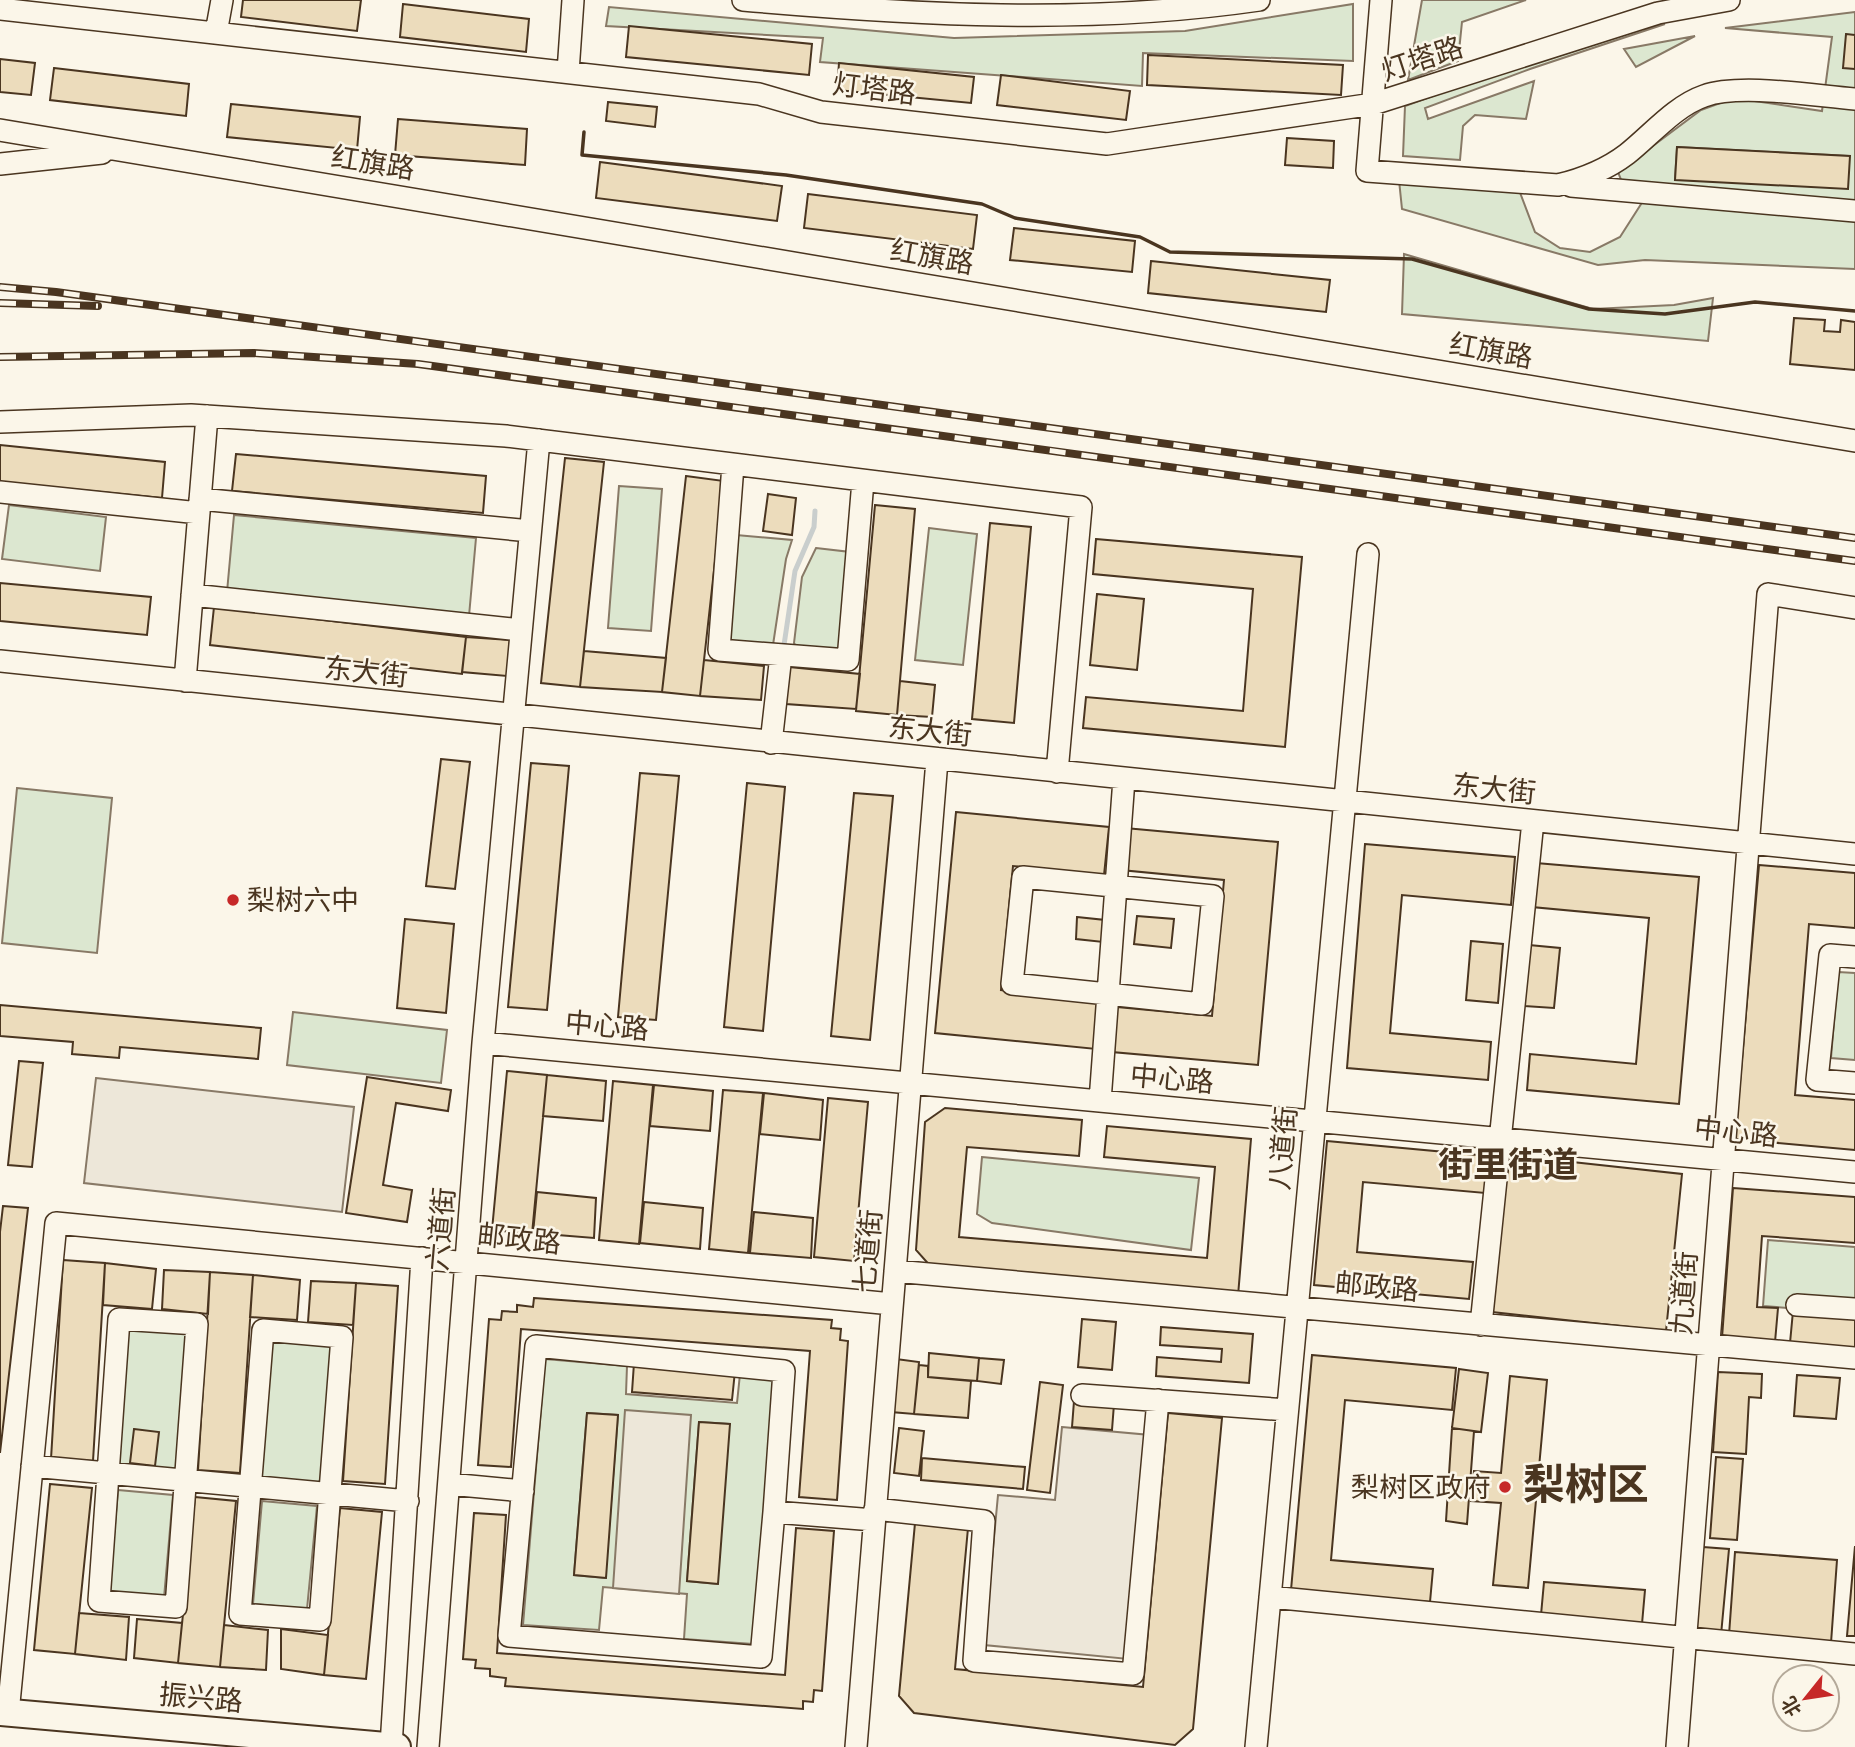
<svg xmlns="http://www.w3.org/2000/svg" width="1855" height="1747" font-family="Jost,'Noto Sans SC',sans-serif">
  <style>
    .green { fill: #dce7d0; stroke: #887966; stroke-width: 2; fill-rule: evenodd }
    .parking { fill: #ede7d9; stroke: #887966; stroke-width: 2 }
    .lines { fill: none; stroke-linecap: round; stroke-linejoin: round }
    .stream { stroke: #c9cecd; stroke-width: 5 }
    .building { fill: #ecdcbc; stroke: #4a3520; stroke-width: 2 }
    .minor-casing { stroke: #4a3520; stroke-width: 24 }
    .major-casing { stroke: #4a3520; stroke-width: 30 }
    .minor { stroke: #fbf6e9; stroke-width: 21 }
    .major { stroke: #fbf6e9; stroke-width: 26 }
    .rail-casing { stroke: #4a3520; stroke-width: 8 }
    .rail { stroke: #fbf6e9; stroke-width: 5; stroke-dasharray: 16; stroke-linecap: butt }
    .wall { stroke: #4a3520; stroke-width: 3.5 }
    .poi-dot { fill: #c62828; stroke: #fbf6e9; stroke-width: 2.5 }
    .labels { text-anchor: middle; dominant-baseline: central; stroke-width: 5; stroke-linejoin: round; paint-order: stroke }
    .street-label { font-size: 28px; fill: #4a3520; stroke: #fbf6e9 }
    .poi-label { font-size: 28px; fill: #4a3520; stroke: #fbf6e9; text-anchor: start }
    .district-label { font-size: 35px; font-weight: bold; fill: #4a3520; stroke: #fbf6e9 }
    .town-label { font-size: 42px; font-weight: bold; fill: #4a3520; stroke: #fbf6e9 }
  </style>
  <rect width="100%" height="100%" fill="#fbf6e9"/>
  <path class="green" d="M1422 0H1526L1462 22 1458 61 1408 80Z
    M1353 4V61L1143 53 1142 86 820 62 823 38 606 26 609 7 954 38 1185 31Z
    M1855 12V269L1645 260 1598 265 1402 209 1399 180 1519 190 1535 232 1560 248 1590 252 1620 237 1643 201 1624 187 1618 172 1701 110 1734 98 1822 111 1832 37 1725 28ZM1677 147 1849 156 1675 179Z
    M1665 24 1530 69 1425 108 1428 119 1534 81 1526 119 1475 115 1463 126 1460 160 1403 156 1405 106 1583 42Z
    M1695 36 1636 67 1624 49Z
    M1404 254 1593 309 1674 305 1713 298 1708 341 1402 314Z
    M619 486 662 489 651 631 608 628Z
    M9 505 106 517 100 571 2 559Z
    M234 515 476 538 469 616 227 592Z
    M929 528 977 534 963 665 915 660Z
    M736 535 792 540 786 559 773 645 726 642Z
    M816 548 850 552 841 651 797 648 794 643 802 577Z
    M17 788 112 798 97 953 2 943Z
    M1838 972 1855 973V1060L1831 1058Z
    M293 1012 447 1030 441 1083 287 1065Z
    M982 1157 1199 1178 1191 1250 992 1223 977 1214Z
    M1768 1240 1855 1247V1313L1763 1306Z
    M128 1328 188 1333 178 1470 117 1465Z
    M271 1341 332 1346 321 1483 260 1478Z
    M545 1359 627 1366 626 1394 737 1403 740 1374 776 1377 753 1644 684 1639 687 1594 603 1587 599 1630 523 1625ZM587 1413 618 1415 605 1578 574 1575ZM699 1422 729 1424 717 1584 687 1581Z
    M118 1490 173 1495 164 1598 109 1593Z
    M262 1501 317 1506 307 1609 253 1604Z"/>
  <path class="parking" d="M96 1078 354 1107 342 1212 84 1183Z
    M625 1410 691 1415 679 1594 613 1588Z
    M1062 1427 1150 1435 1128 1659 984 1645 998 1495 1055 1500Z"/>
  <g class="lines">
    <path class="stream" d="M784 645 795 571 814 527 815 511"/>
  </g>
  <path class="building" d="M243 0H361L357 31 241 17Z
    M403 4 529 19 526 52 400 37Z
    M629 26 812 44 809 75 626 57Z
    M1846 34 1855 35V69L1843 68Z
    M1148 55 1343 65 1341 95 1147 85Z
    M0 59 35 63 31 95 0 92Z
    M839 63 974 77 971 103 837 90Z
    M54 68 189 84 186 116 50 100Z
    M1001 75 1130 91 1126 120 997 105Z
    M608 102 657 107 655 127 606 121Z
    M231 104 360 117 357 150 227 137Z
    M398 119 527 129 525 165 395 155Z
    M1287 138 1334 141 1333 168 1285 165Z
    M1677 147 1850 156 1848 189 1675 180Z
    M600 162 782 186 777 221 596 198Z
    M808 194 977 215 973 249 804 228Z
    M1014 228 1135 241 1132 272 1010 260Z
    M1151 261 1330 280 1326 312 1148 293Z
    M1794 318 1825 320 1824 331 1840 332 1841 320 1855 322V370L1790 364Z
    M0 445 165 462 162 498 0 482Z
    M236 454 486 476 483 513 232 491Z
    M565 458 604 462 580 687 541 683Z
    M686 476 724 481 700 696 662 692Z
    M768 494 796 498 792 535 763 531Z
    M875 505 915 509 897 715 856 711Z
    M990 523 1031 527 1014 723 972 719Z
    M1096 539 1302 557 1285 747 1083 728 1086 697 1243 711 1253 589 1093 574Z
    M0 583 151 597 147 635 0 621Z
    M1097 594 1144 599 1137 670 1090 665Z
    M214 607 466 637 462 674 210 645Z
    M466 637 510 640 507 676 462 672Z
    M584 651 666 658 662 692 580 687Z
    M704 660 764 666 761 700 700 696Z
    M789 667 860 674 856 709 786 704Z
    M900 681 935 685 932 717 897 715Z
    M441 759 470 762 455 889 426 886Z
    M531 763 569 766 547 1010 508 1007Z
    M640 773 679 776 656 1020 618 1017Z
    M747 783 785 787 763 1031 724 1027Z
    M854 793 893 796 870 1040 831 1036Z
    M956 812 1109 827 1104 875 1013 866 1001 990 1101 1000 1096 1049 935 1033Z
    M1125 828 1278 842 1258 1065 1112 1052 1117 1007 1212 1016 1224 880 1121 870Z
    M1365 844 1515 857 1511 905 1402 895 1390 1033 1491 1042 1488 1080 1347 1068Z
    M1536 863 1699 877 1679 1104 1527 1090 1530 1054 1636 1064 1649 918 1532 907Z
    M1759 865 1855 873V928L1809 924 1795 1095 1855 1100V1150L1735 1139Z
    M1137 916 1174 919 1171 948 1134 944Z
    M1077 917 1105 920 1103 942 1076 939Z
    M405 919 454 924 446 1013 397 1008Z
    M1471 941 1503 944 1498 1003 1466 1000Z
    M1529 945 1560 948 1554 1008 1524 1006Z
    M0 1005 261 1028 258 1059 120 1047 119 1058 72 1054 73 1042 0 1036Z
    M19 1061 43 1063 32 1167 8 1165Z
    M507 1071 547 1075 532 1234 492 1230Z
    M547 1075 606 1081 603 1121 543 1116Z
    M367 1077 451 1090 448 1111 396 1103 383 1185 412 1190 407 1222 346 1213Z
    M613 1081 653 1085 639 1244 599 1240Z
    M654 1085 713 1091 710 1131 650 1126Z
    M723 1090 763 1093 748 1253 709 1249Z
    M764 1093 823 1100 820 1140 760 1134Z
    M828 1098 868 1102 854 1261 814 1257Z
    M945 1108 1082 1120 1079 1156 967 1147 959 1237 1207 1258 1215 1167 1104 1157 1107 1126 1251 1139 1238 1296 933 1269 916 1250 925 1122Z
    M1327 1141 1488 1156 1485 1193 1363 1182 1357 1252 1473 1262 1469 1299 1314 1285Z
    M1509 1155 1682 1174 1666 1331 1492 1312Z
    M1733 1188 1855 1197V1243L1762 1236 1757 1307 1778 1308 1775 1342 1722 1338Z
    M537 1192 596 1198 594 1238 533 1233Z
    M644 1202 703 1208 700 1249 640 1243Z
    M3 1206 28 1208 0 1453V1232Z
    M754 1212 813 1218 811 1258 750 1253Z
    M63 1260 105 1263 93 1461 51 1459Z
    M105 1263 156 1269 152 1309 103 1305Z
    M164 1270 210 1272 208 1314 162 1309Z
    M210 1272 253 1275 240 1473 198 1470Z
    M253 1275 300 1280 297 1320 250 1317Z
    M311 1281 356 1283 353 1325 308 1322Z
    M356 1283 398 1286 385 1484 343 1481Z
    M534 1298 832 1320 831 1328 841 1329 840 1340 848 1341 837 1500 799 1497 810 1351 521 1329 511 1467 478 1465 489 1319 501 1320 502 1311 517 1312V1305L533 1307Z
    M1793 1311 1855 1317V1349L1790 1343Z
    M1082 1319 1116 1322 1112 1370 1078 1367Z
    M1161 1327 1253 1334 1249 1383 1156 1376 1157 1357 1221 1362 1222 1349 1160 1345Z
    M929 1353 979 1358 977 1381 928 1377Z
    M1312 1355 1456 1368 1452 1410 1345 1400 1331 1560 1433 1569 1430 1602 1291 1590Z
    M979 1358 1004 1360 1001 1384 977 1381Z
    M896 1359 919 1362 914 1414 891 1412Z
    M634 1363 735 1371 732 1400 632 1392Z
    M919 1365 928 1366V1377L971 1381 968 1418 914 1414Z
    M1459 1369 1488 1373 1481 1432 1452 1428Z
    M1718 1372 1762 1374 1761 1398 1749 1397 1746 1454 1713 1452Z
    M1797 1375 1840 1378 1836 1419 1794 1416Z
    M1510 1376 1547 1380 1528 1588 1493 1585 1501 1503 1471 1501 1474 1471 1501 1473Z
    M1040 1382 1063 1385 1050 1493 1027 1490Z
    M1074 1401 1114 1404 1112 1430 1072 1427Z
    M587 1413 618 1415 606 1578 574 1575Z
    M1168 1413 1222 1418 1193 1729 1175 1745 914 1713 899 1696 915 1523 968 1528 955 1669 1143 1687Z
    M699 1422 730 1424 718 1584 687 1581Z
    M899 1428 924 1431 919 1476 894 1473Z
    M1452 1428 1474 1431 1467 1524 1446 1521Z
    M134 1429 159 1432 155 1466 130 1463Z
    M1716 1457 1743 1459 1737 1540 1710 1538Z
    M922 1458 1025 1467 1023 1489 921 1480Z
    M50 1484 92 1488 75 1654 34 1650Z
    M195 1497 236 1501 220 1667 178 1663Z
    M340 1508 382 1512 366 1679 324 1675Z
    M474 1513 506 1515 497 1653 785 1675 796 1528 834 1531 822 1691 814 1690 813 1702 803 1701V1709L505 1686 506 1678 490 1676V1669L475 1668 476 1660 463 1659Z
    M1855 1546V1636H1847Z
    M1703 1547 1729 1549 1721 1635 1696 1633Z
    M1735 1552 1837 1560 1831 1643 1729 1635Z
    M1544 1582 1645 1590 1642 1624 1541 1615Z
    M79 1613 129 1617 126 1660 75 1654Z
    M137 1619 182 1623 178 1663 134 1658Z
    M224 1625 268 1630 266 1670 220 1667Z
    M281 1629 328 1635 324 1675 281 1669Z"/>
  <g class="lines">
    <g class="minor-casing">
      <path id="minor" d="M743 0C915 15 1088 25 1259 0
        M1381 0 1367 171 1558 185C1583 179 1606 170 1627 154 1651 135 1675 106 1704 96 1740 83 1815 96 1855 99
        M0 9 759 94 821 112 1107 144 1373 104 1658 13 1729 0
        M216 33 222 0
        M568 72 573 0
        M0 130 1855 441
        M0 164 102 153
        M1571 186 1855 211
        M0 422 191 415 506 436 1081 507 1057 772
        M733 465 719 650 848 660 863 481
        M0 492 199 513
        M200 499 530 531
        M192 595 521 630
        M0 661 1855 854
        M185 681 207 416
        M771 743 781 655
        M1023 877 1213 896 1202 1004 1012 984Z
        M1855 957 1830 955 1817 1080 1855 1083
        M483 1043 1855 1172
        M1100 1101 1124 779
        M895 1271 1855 1358
        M1797 1305 1855 1309
        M119 1319 197 1324 176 1607 99 1601Z
        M1481 1325 1533 821
        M263 1330 342 1337 320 1620 240 1614Z
        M1082 1395 1287 1410
        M32 1466 408 1501
        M449 1484 523 1491
        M875 1509 984 1521 974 1661 1133 1674 1158 1400
        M774 1512 784 1371 536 1346 509 1636 761 1657 774 1512 874 1520
        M1270 1597 1855 1654
        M8 1713 56 1223 892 1304
        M391 1746 422 1258
        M428 1747 483 1043 539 440
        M856 1747 937 760
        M1256 1747 1368 554
        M1677 1747 1768 594 1855 608"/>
    </g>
    <g class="major-casing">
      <path id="major" d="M0 1712 397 1747"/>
    </g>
    <use href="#minor" class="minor"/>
    <use href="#major" class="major"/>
    <g class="rail-casing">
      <path id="rail" d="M0 287 56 292 1855 538
        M0 303 98 306
        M0 357 254 353 418 364 1855 561"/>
    </g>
    <use href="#rail" class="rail"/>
    <path class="wall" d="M584 132 582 155 786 175 982 204 1015 218 1140 237 1170 252 1412 259 1589 309 1665 314 1755 302 1855 311"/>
  </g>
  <g class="poi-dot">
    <circle cx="233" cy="900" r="7"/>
    <circle cx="1505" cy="1487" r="7"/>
  </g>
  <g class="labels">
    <g class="street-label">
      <text transform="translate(1422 59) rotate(-18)">灯塔路</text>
      <text transform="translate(874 89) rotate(7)">灯塔路</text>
      <text transform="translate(373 163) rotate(9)">红旗路</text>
      <text transform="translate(932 257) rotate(10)">红旗路</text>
      <text transform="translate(1491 351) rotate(10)">红旗路</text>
      <text transform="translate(366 672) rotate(6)">东大街</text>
      <text transform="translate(930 731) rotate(6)">东大街</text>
      <text transform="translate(1494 789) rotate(6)">东大街</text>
      <text transform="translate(607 1026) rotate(5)">中心路</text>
      <text transform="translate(1172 1079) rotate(5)">中心路</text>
      <text transform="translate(1736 1132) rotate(6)">中心路</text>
      <text transform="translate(1283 1148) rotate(-85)">八道街</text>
      <text transform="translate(441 1229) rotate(-85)">六道街</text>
      <text transform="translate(519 1239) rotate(6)">邮政路</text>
      <text transform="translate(868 1251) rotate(-85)">七道街</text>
      <text transform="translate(1377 1287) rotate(5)">邮政路</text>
      <text transform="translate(1684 1293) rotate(-86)">九道街</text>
      <text transform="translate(201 1698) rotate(5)">振兴路</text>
    </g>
    <g class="poi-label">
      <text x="247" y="900">梨树六中</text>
      <text x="1491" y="1487" text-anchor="end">梨树区政府</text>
    </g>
    <g class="district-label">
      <text x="1508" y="1165">街里街道</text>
    </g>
    <g class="town-label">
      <text x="1586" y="1484">梨树区</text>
    </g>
  </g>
  <g transform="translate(1806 1698) rotate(240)"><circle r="33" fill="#fbf6e9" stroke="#b4a999" stroke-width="2"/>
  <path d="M0-5L12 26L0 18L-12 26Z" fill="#c62828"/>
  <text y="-10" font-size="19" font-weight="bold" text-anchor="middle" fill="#4a3520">北</text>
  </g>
</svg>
